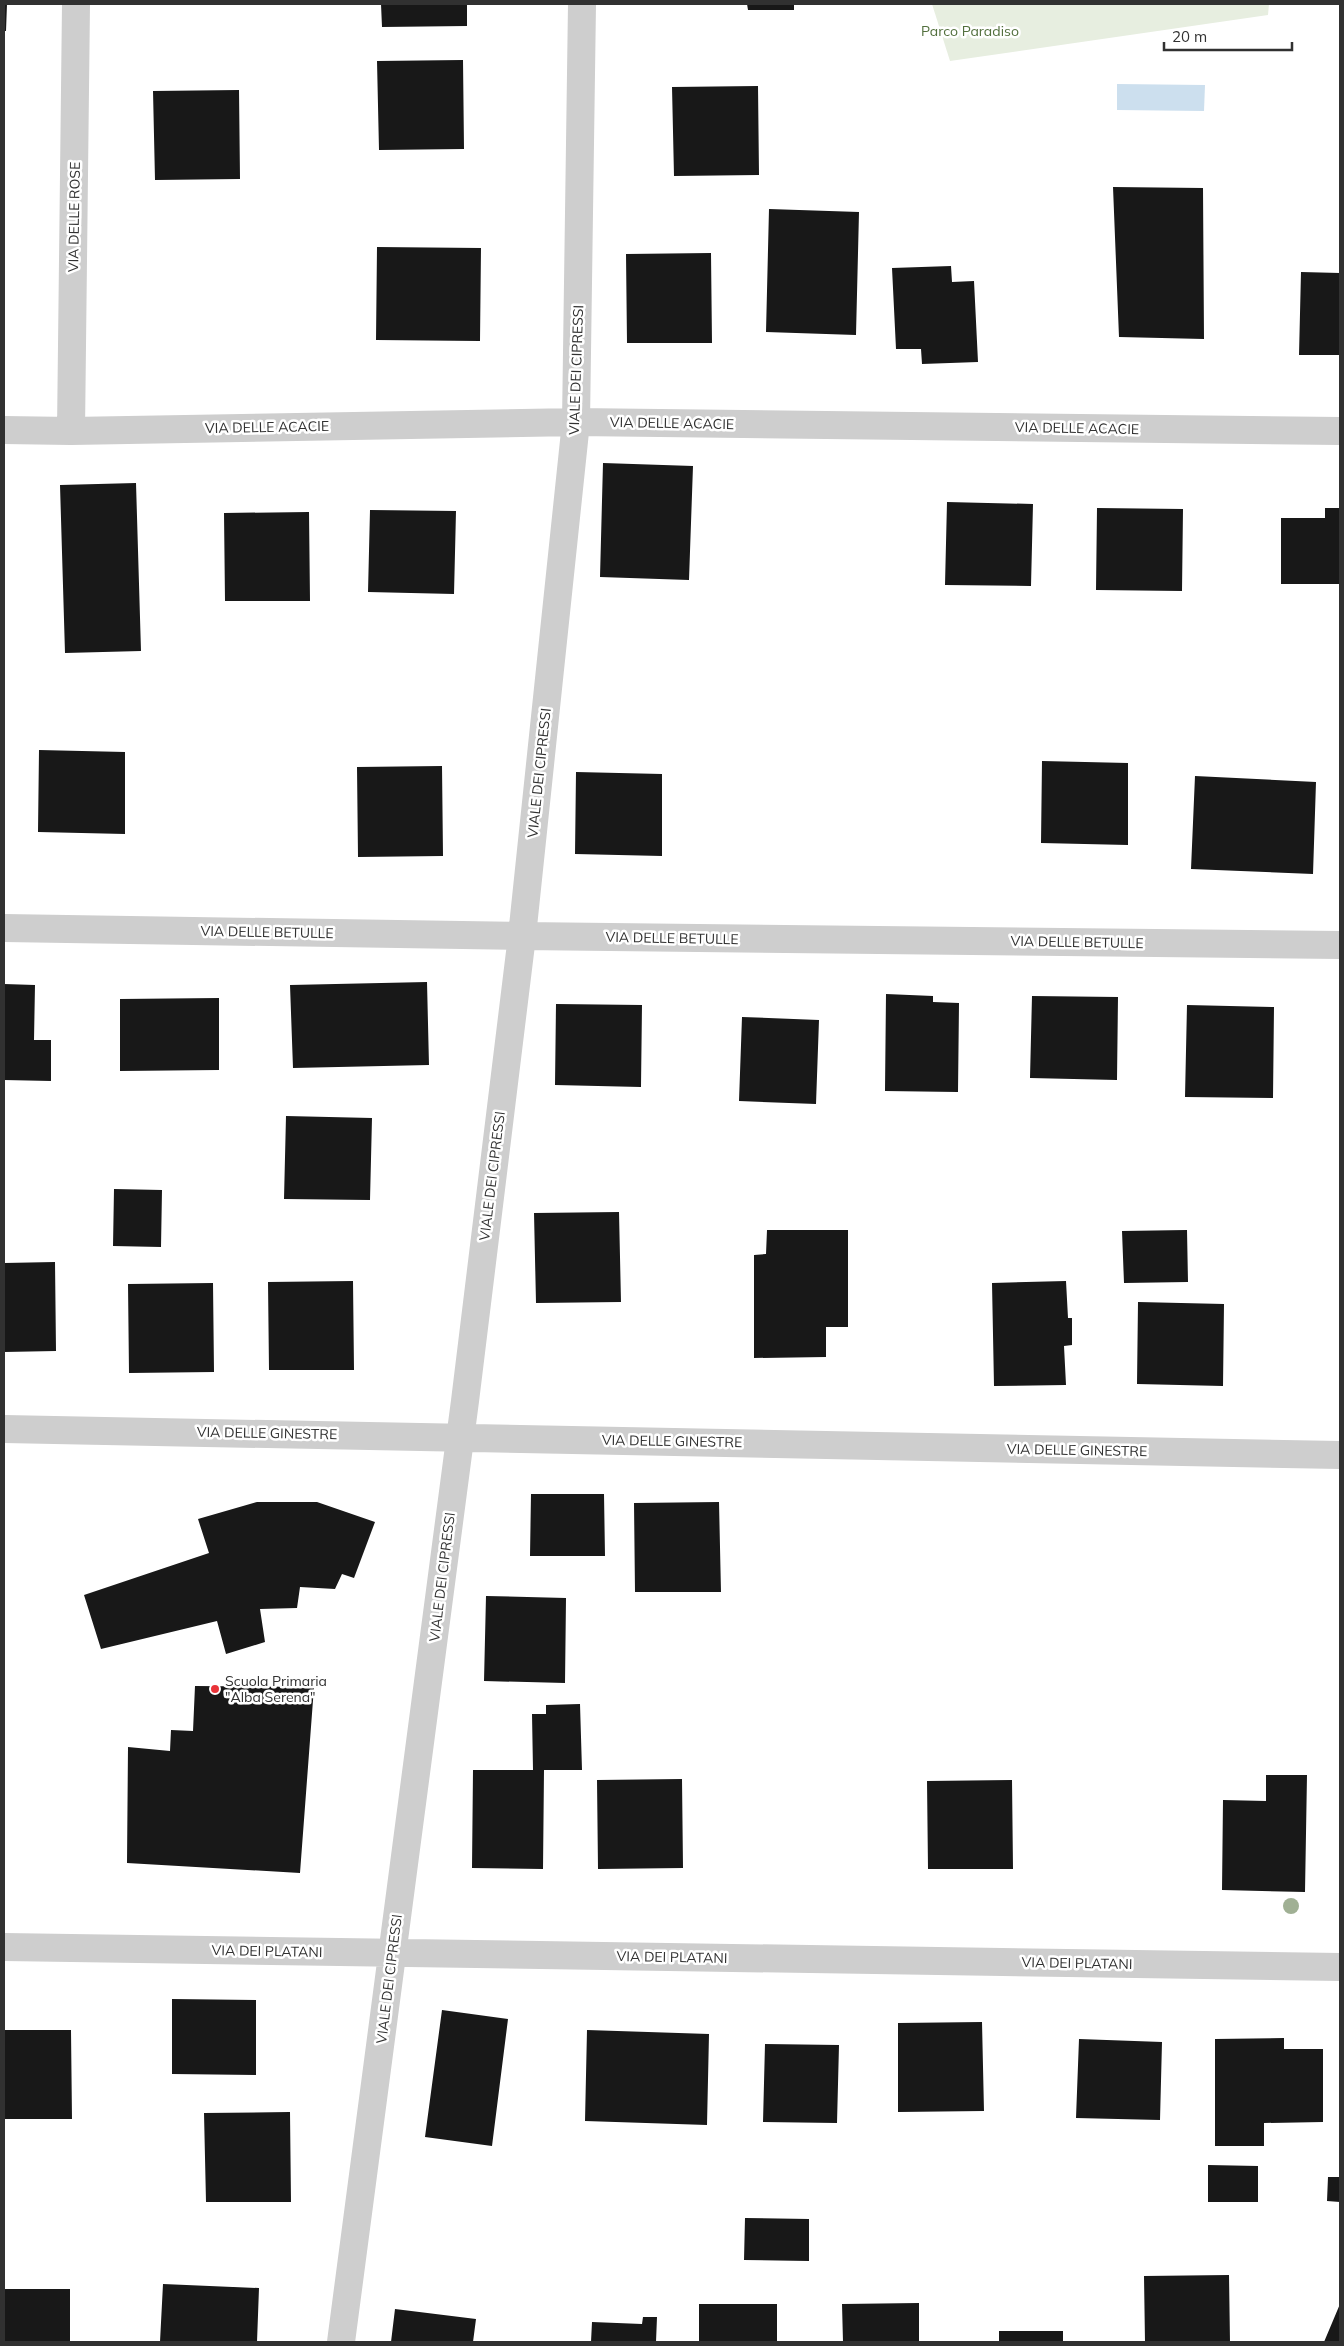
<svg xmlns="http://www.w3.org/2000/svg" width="1344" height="2346" font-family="Mulish,sans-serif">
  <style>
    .green { fill: #e7eee0 }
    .water { fill: #ccdfee }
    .building { fill: #181818 }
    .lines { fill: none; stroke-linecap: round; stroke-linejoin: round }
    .street { stroke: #cecece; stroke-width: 28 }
    .tree { fill: #a0b094 }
    .poi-dot { fill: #e93339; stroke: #fff; stroke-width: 2 }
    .labels { text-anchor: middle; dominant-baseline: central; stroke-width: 5; stroke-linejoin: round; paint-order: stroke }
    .park-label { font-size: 14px; fill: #526f3d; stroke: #fff }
    .street-label { font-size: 14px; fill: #313131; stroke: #fff }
    .poi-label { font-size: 14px; fill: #313131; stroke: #fff; text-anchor: start }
  </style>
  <rect width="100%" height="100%" fill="#fff"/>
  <path class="green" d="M932 4H1269L1268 15 950 61Z"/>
  <path class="water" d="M1117 84 1205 85 1204 111 1117 110Z"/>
  <path class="building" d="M4 4H7L6 31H4Z
    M381 4H467V26L382 27Z
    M747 4H794V10H748Z
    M463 60 464 149 379 150 377 61Z
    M758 86 759 175 674 176 672 87Z
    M239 90 240 179 155 180 153 91Z
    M1113 187 1203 188 1204 339 1119 337Z
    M769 209 859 212 856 335 766 332Z
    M377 247 481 248 480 341 376 340Z
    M711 253 712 343H627L626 254Z
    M951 266 952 282 974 281 978 362 922 364 921 349H896L892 268Z
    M1301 272 1340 273V355H1299Z
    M603 463 693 466 689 580 600 577Z
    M136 483 141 651 65 653 60 485Z
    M947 502 1033 504 1031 586 945 585Z
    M1097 508 1183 509 1182 591 1096 590Z
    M1325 508H1340V584H1281V518H1325Z
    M370 510 456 511 454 594 368 592Z
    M309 512 310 601H225L224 513Z
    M39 750 125 752V834L38 832Z
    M1042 761 1128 763V845L1041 843Z
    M442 766 443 856 358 857 357 767Z
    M576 772 662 774V856L575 854Z
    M1195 776 1316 782 1313 874 1191 869Z
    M427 982 429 1065 293 1068 290 985Z
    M4 984 35 985 34 1040H51V1081L4 1080Z
    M886 994 933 996V1002L959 1003 958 1092 885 1091Z
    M1032 996 1118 997 1117 1080 1030 1078Z
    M219 998V1070L120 1071V999Z
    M556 1004 642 1005 641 1087 555 1085Z
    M1187 1005 1274 1007 1273 1098 1185 1097Z
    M742 1017 819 1020 816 1104 739 1101Z
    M286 1116 372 1118 370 1200 284 1199Z
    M114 1189 162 1190 161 1247 113 1246Z
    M619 1212 621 1302 536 1303 534 1213Z
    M767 1230H848V1327H826V1357L754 1358V1255L766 1254Z
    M1187 1230 1188 1282 1124 1283 1122 1231Z
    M55 1262 56 1351 4 1352V1263Z
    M353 1281 354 1370H269L268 1282Z
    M1066 1281 1068 1318H1072V1345L1064 1346 1066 1385 994 1386 992 1283Z
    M213 1283 214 1372 129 1373 128 1284Z
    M1138 1302 1224 1304 1223 1386 1137 1384Z
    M531 1494H604L605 1556H530Z
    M257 1502H317L375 1522 354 1578 342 1574 335 1589 300 1587 297 1608 260 1609 265 1642 226 1654 217 1621 101 1649 84 1595 209 1553 198 1519Z
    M719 1502 721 1592H635L634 1503Z
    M486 1596 566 1598 565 1683 484 1681Z
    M195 1686 314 1687 300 1873 127 1863 128 1747 170 1751 171 1730 193 1731Z
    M580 1704 582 1770H544L543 1869 472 1868 473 1770H533L532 1714H546V1705Z
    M1266 1775H1307L1305 1892 1222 1890 1223 1800 1266 1801Z
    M682 1779 683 1868 598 1869 597 1780Z
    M1012 1780 1013 1869H928L927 1781Z
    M172 1999 256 2000V2075L172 2074Z
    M442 2010 508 2019 492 2146 425 2137Z
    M982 2022 984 2111 898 2112V2023Z
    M4 2030H71L72 2119H4Z
    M587 2030 709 2034 707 2125 585 2121Z
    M1284 2038V2049H1323V2122L1264 2123V2146H1215V2039Z
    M1079 2039 1162 2042 1160 2120 1076 2118Z
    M765 2044 839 2045 837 2123 763 2122Z
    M290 2112 291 2202H206L204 2113Z
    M1208 2165 1258 2166V2202H1208Z
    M1328 2177H1340V2202L1327 2201Z
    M745 2218 809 2219V2261L744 2260Z
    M1229 2275 1230 2342H1145L1144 2276Z
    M163 2284 259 2288 257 2342H160Z
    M4 2289H70V2342H4Z
    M919 2303V2342H843L842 2304Z
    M699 2304H777V2342H699Z
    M1340 2304V2342H1324Z
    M395 2309 476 2319 473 2342H391Z
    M643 2317H657L656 2342H591L592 2322 642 2324Z
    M999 2331H1063V2342H999Z"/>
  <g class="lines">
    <path class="street" d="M4 430 71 431 576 422 1340 431
      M71 431 76 4
      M4 928 522 936 1340 945
      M4 1429 1340 1455
      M4 1947 1340 1967
      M341 2342 465 1401 522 936 576 422 582 4"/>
  </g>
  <circle class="tree" cx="1291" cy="1906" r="8"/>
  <circle class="poi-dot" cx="215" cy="1689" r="5"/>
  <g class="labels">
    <g class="park-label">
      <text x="970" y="31">Parco Paradiso</text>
    </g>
    <g class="street-label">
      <text transform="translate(74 217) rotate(-89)">VIA DELLE ROSE</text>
      <text transform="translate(576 370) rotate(-88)">VIALE DEI CIPRESSI</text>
      <text transform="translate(672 423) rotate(1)">VIA DELLE ACACIE</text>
      <text transform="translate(267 427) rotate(-1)">VIA DELLE ACACIE</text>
      <text transform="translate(1077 428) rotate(1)">VIA DELLE ACACIE</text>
      <text transform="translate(539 773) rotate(-84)">VIALE DEI CIPRESSI</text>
      <text transform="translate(267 932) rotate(1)">VIA DELLE BETULLE</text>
      <text transform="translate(672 938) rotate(1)">VIA DELLE BETULLE</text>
      <text transform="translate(1077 942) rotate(1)">VIA DELLE BETULLE</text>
      <text transform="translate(492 1176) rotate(-83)">VIALE DEI CIPRESSI</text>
      <text transform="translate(267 1433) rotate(1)">VIA DELLE GINESTRE</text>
      <text transform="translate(672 1441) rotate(1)">VIA DELLE GINESTRE</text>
      <text transform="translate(1077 1450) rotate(1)">VIA DELLE GINESTRE</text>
      <text transform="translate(442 1577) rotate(-83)">VIALE DEI CIPRESSI</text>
      <text transform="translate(267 1951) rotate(1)">VIA DEI PLATANI</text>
      <text transform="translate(672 1957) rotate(1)">VIA DEI PLATANI</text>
      <text transform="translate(1077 1963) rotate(1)">VIA DEI PLATANI</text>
      <text transform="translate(389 1979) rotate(-83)">VIALE DEI CIPRESSI</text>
    </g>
    <g class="poi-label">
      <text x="225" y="1681">Scuola Primaria<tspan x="225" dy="16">"Alba Serena"</tspan></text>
    </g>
  </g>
  <rect width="1344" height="2346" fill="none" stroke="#313131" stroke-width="10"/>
  <path d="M1164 42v8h128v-8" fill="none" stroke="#313131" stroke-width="2.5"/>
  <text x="1172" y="42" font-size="15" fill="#313131" stroke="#ffffff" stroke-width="4" paint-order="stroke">20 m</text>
</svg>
